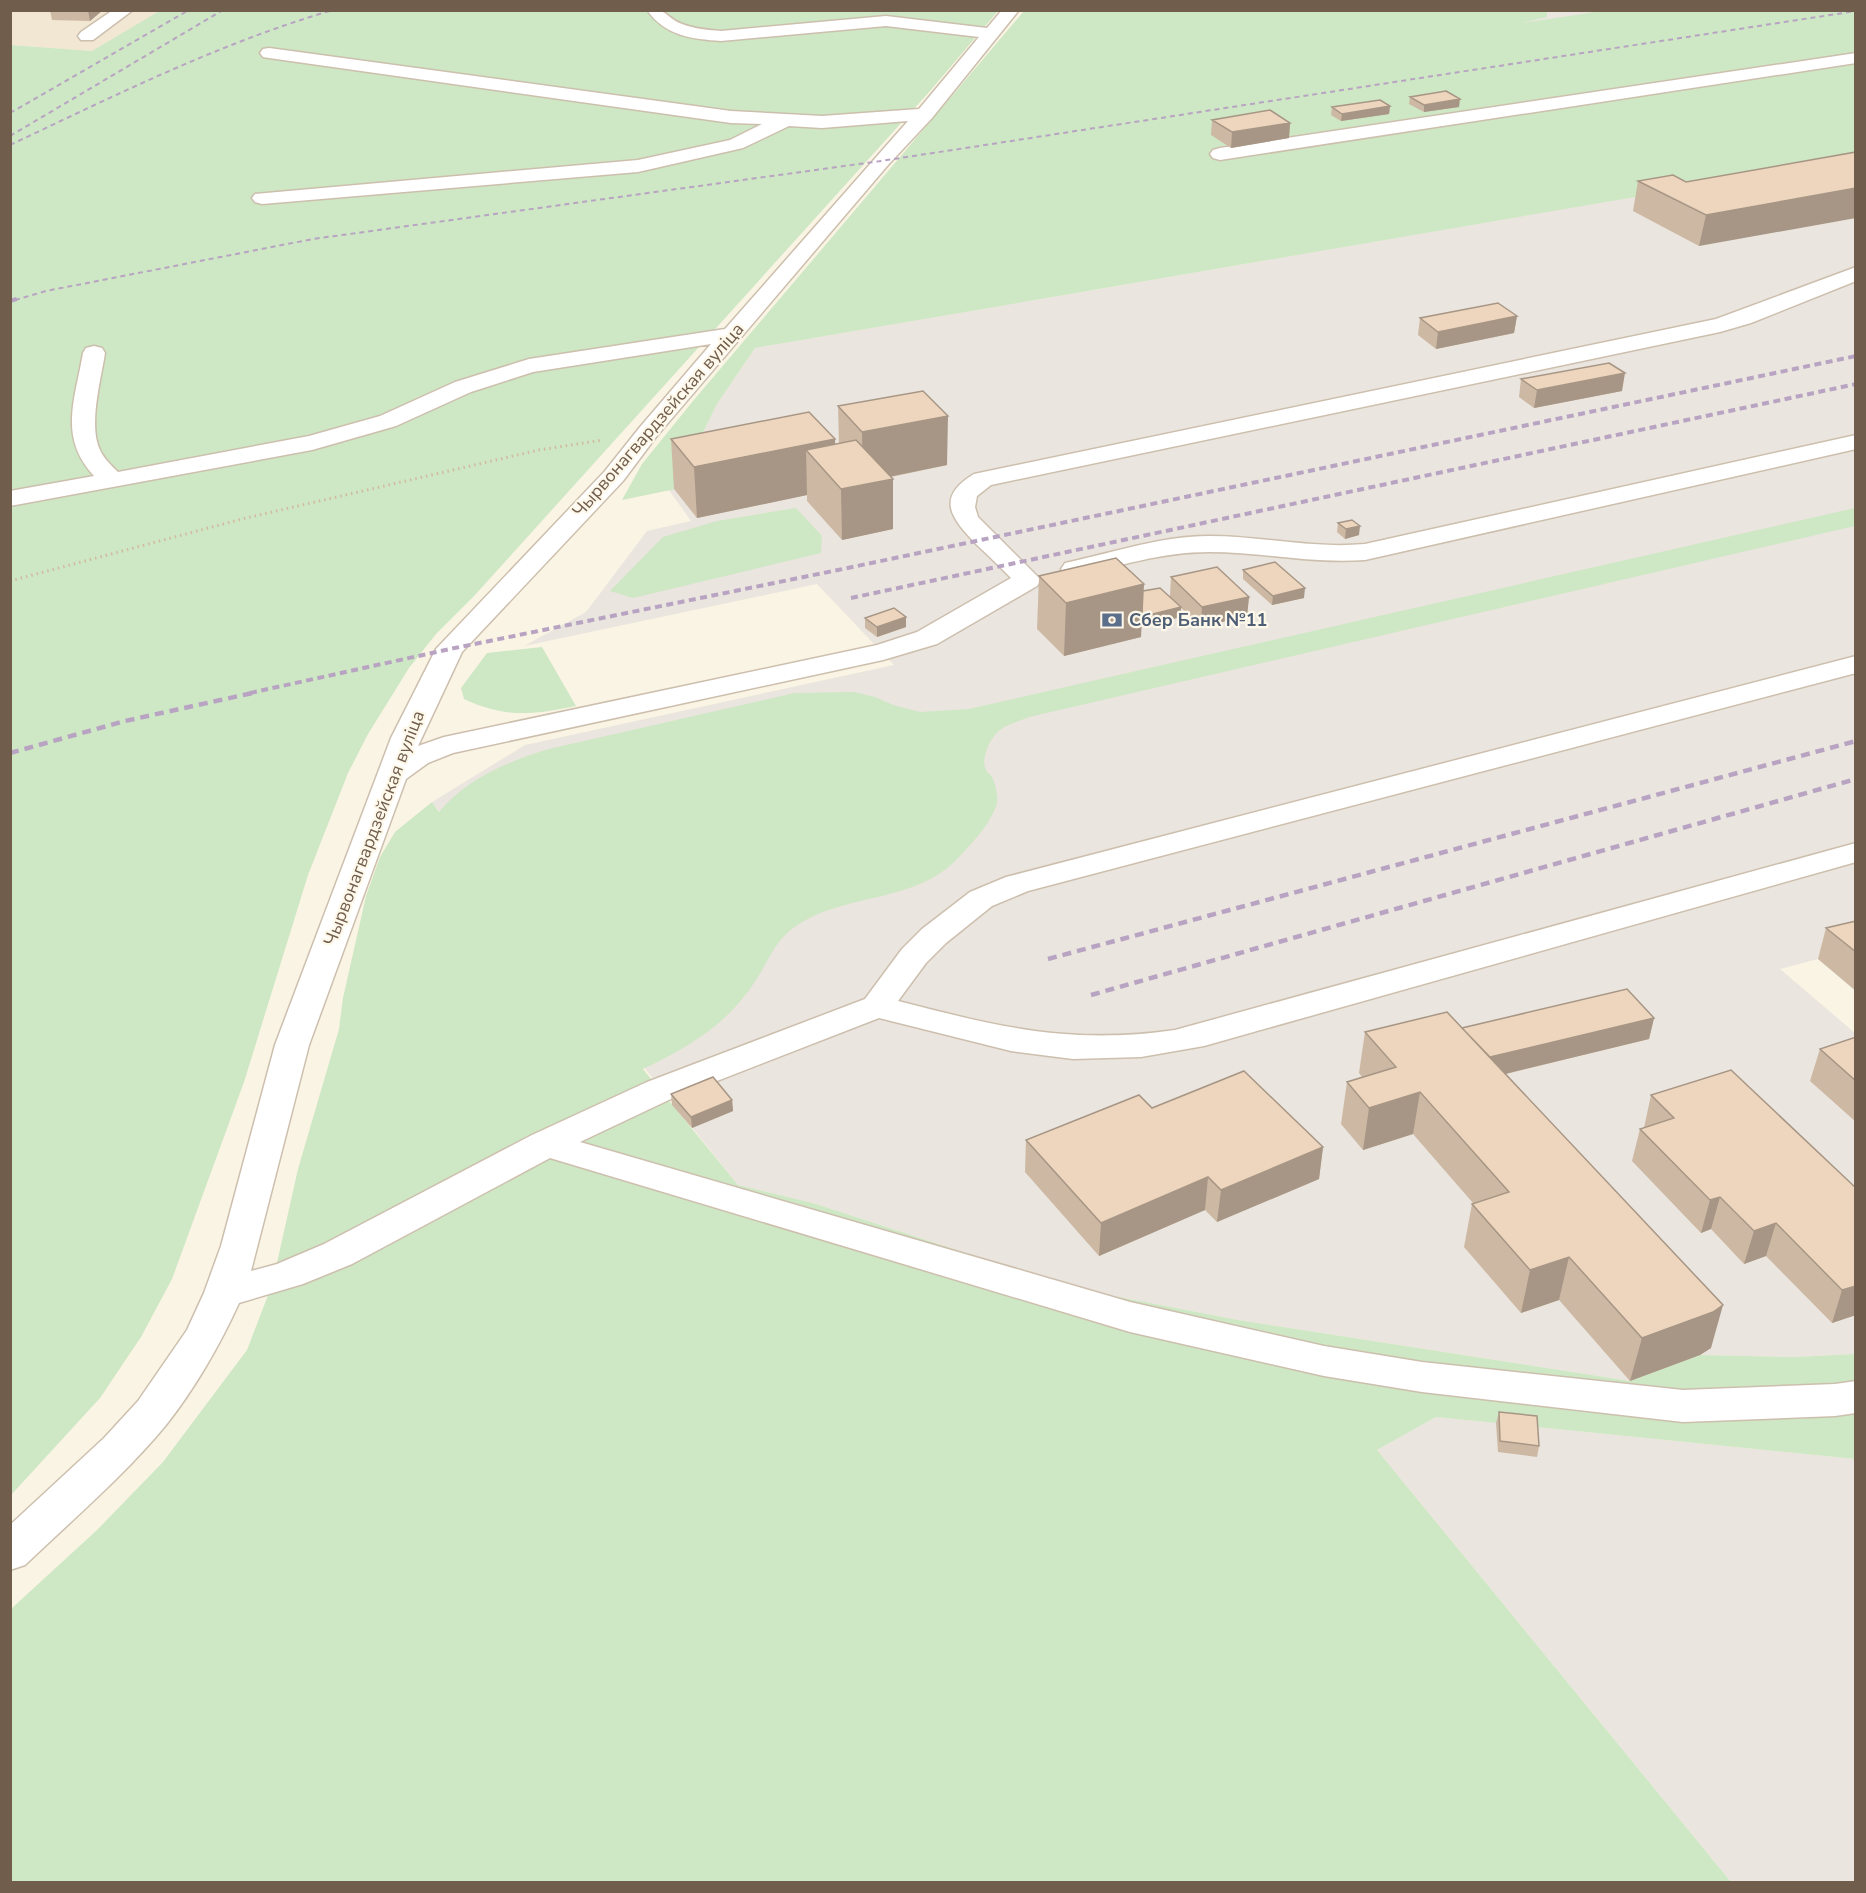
<svg xmlns="http://www.w3.org/2000/svg" width="1866" height="1893" font-family="'Nunito Sans',sans-serif">
  <style>
    .residential { fill: #f1e7d3 }
    .industrial { fill: #eae5de }
    .green { fill: #cee7c4 }
    .lines { fill: none; stroke-linecap: round; stroke-linejoin: round }
    .minor-casing { stroke: #cdbfae; stroke-width: 3 }
    .path { stroke: #d2baa1; stroke-width: 3; stroke-dasharray: 1.5 4; stroke-linecap: butt }
    .minor { fill: #fff; fill-rule: evenodd }
    .rail-far2 { stroke: #b8a4c2; stroke-width: 2; stroke-dasharray: 5 4; stroke-linecap: butt }
    .rail-far1 { stroke: #b8a4c2; stroke-width: 4; stroke-dasharray: 7 4.5; stroke-linecap: butt }
    .rail { stroke: #b8a4c2; stroke-width: 4.5; stroke-dasharray: 9 6; stroke-linecap: butt }
    .wall { fill: #cdb8a3 }
    .shaded-wall { fill: #a79685 }
    .building { fill: #eed6be; stroke: #a79685; stroke-width: 1.5 }
    .labels { text-anchor: middle; dominant-baseline: central; stroke-width: 4.5; stroke-linejoin: round; paint-order: stroke }
    .street-label { font-size: 18px; fill: #715d4c; stroke: #fdf8ea }
    .service-label { font-size: 18px; font-weight: bold; fill: #4e5e75; stroke: #fdf8ea; text-anchor: start }
  </style>
  <rect width="100%" height="100%" fill="#faf4e4"/>
  <path class="residential" d="M10 11H160L92 51 11 45Z"/>
  <path class="industrial" d="M1490 11H1609L1522 23Z
    M1855 159V991L1818 959 1780 969 1855 1033V1354L1795 1357 1700 1355 1630 1381 1238 1320 1073 1288 813 1203 738 1185 432 802 525 745 894 665 817 584 524 646 586 612 647 531 691 521 669 490 694 484 683 473 717 404 755 348Z
    M1436 1417 1855 1459V1882H1731L1377 1450Z"/>
  <path class="green" d="M161 10 998 11 930 91 475 595 436 634 409 668 368 734 348 773 308 875 244 1082 172 1279 141 1337 100 1398 11 1495V45L92 51Z
    M1609 10 1855 11V176L1647 195 755 348 717 404 683 473 695 485 622 500 642 464 693 401 1024 11H1547V17L1522 23Z
    M796 508 822 536 821 553 633 598 610 591 663 537 717 521Z
    M1855 508V526L1029 717C1020 721 1008 724 1000 730 991 736 980 759 986 770 986 772 991 775 992 777 995 782 998 797 997 803 991 824 972 843 958 858 915 904 846 892 796 926 775 940 769 960 756 980 729 1023 688 1048 643 1069L738 1185 813 1203 1073 1288 1238 1320 1630 1381 1700 1355 1795 1357 1855 1354V1459L1436 1417 1377 1450 1731 1882H11V1609L97 1530 163 1462 247 1350 272 1285 298 1169 339 1029 343 998 366 896 380 857 395 832 432 802 439 812C468 778 507 762 549 749L795 693 854 692 875 697 893 705 920 712 969 709Z
    M542 647 576 706C534 715 504 718 464 699L461 688 487 653Z"/>
  <g class="lines">
    <g class="minor-casing">
      <path id="minor" d="M113 10H133L93 40H81L78 36 81 32Z
        M647 10C671 10 664 17 682 24 695 29 708 30 721 31L886 16 987 28 1002 10H1019L932 118 888 165 656 437 623 481 462 652 418 746 444 737 877 645 917 632 1011 578C1000 567 989 556 977 545 952 519 934 498 974 474L1716 319 1856 267V281L1751 323 1720 332 991 485 977 496 975 507 978 517 1041 580 1037 586 937 644 883 660 453 753 428 763 406 779 309 1045 251 1271 277 1264 324 1244 532 1135 647 1082 865 999 902 949 922 929 970 892 1006 877 1856 656V673L1028 891 992 906 946 943 926 963 898 1001C999 1027 1070 1045 1175 1030L1856 843V862L1204 1046 1141 1057 1073 1059 1011 1051 879 1018 673 1098 580 1142 1130 1302 1324 1346 1422 1362 1683 1390 1835 1384 1856 1381V1413L1835 1416 1683 1422 1422 1392 1324 1376 1130 1332 550 1158 352 1264 303 1284 239 1303C221 1343 194 1390 166 1425 124 1476 73 1519 25 1565L10 1570V1525L104 1438 138 1401 187 1330 204 1293 221 1246 275 1045 391 738 436 649 605 471 640 427 711 344 533 372 471 392 396 426 312 450 10 506V491L94 476C58 437 75 400 83 353L86 348 94 346 102 348 105 353C101 380 88 425 100 450 104 459 111 465 118 472L309 436 380 416 455 382 529 359 725 329 908 121 822 128 789 126 743 148 638 172 262 204 255 202 252 198 255 194 638 160 730 140 762 124 731 123 269 58 263 57 260 53 263 49 269 48 731 111 822 116 919 109 979 37 886 26 721 41C692 39 665 36 647 10Z
        M1856 53V63L1220 160 1213 158 1210 154 1213 150 1220 148Z
        M1856 435V449L1365 560C1312 564 1262 552 1209 552 1163 552 1118 566 1074 577L1065 575 1061 569 1065 563 1074 561C1118 551 1163 536 1209 536 1262 536 1312 549 1365 544Z"/>
    </g>
    <path class="path" d="M10 581 242 519 539 450 603 440"/>
    <use href="#minor" class="minor"/>
    <path class="rail-far2" d="M10 113 189 10
      M10 136 223 10
      M10 145C116 95 220 43 333 10
      M15 300 46 291 313 239 881 161 1856 11"/>
    <path class="rail-far1" d="M10 301 20 298
      M851 598 1856 384
      M250 693 450 649 838 570 1856 356"/>
    <path class="rail" d="M10 753 125 721 257 692
      M1048 959 1856 741
      M1091 995 1856 779"/>
  </g>
  <path class="wall" d="M50 10H103L90 21 52 20Z
    M1410 97 1459 107 1424 112 1409 104Z
    M1390 106 1389 114 1341 121 1331 115 1332 107Z
    M1212 120 1290 123 1289 138 1231 148 1211 135Z
    M1856 152 1699 246 1633 211 1638 181 1686 182Z
    M1517 316 1514 333 1436 349 1418 335 1420 318Z
    M1521 379 1622 391 1534 408 1519 397Z
    M838 406 947 465 891 477 893 479V529L842 540 807 501V495L697 518 674 489 671 439H835V445L839 444Z
    M1338 523 1359 535 1345 539 1337 532Z
    M1243 570 1304 598 1272 605 1243 579Z
    M1039 576 1144 584 1143 591 1170 596 1171 577 1249 597 1247 616 1201 627 1181 608V617L1145 626 1141 623V637L1064 656 1037 629Z
    M906 617V627L877 637 865 628V618Z
    M1856 921V991L1818 959 1826 928Z
    M1654 1018 1649 1039 1506 1074 1711 1348 1700 1355 1630 1381 1559 1300 1521 1313 1464 1247 1472 1204 1473 1203 1413 1134 1363 1150 1341 1124 1347 1082 1362 1077 1359 1073 1365 1032 1462 1028Z
    M1856 1037V1122L1810 1081 1820 1049Z
    M1731 1070 1856 1315 1832 1323 1766 1256 1744 1264 1711 1229 1701 1233 1632 1161 1640 1129 1644 1128 1651 1095Z
    M671 1094 732 1100 733 1111 692 1128 672 1105Z
    M1152 1108 1323 1147 1319 1179 1217 1222 1205 1210 1099 1256 1025 1172 1026 1140Z
    M1499 1412 1539 1446 1537 1457 1498 1452 1496 1423Z"/>
  <path class="shaded-wall" d="M88 10H103L90 21Z
    M1460 99 1459 107 1424 112V105Z
    M1390 106 1389 114 1341 121 1342 114Z
    M1290 123 1289 138 1231 148 1232 132Z
    M1856 188V218L1699 246 1706 215Z
    M1517 316 1514 333 1436 349 1438 332Z
    M1625 373 1622 391 1534 408 1537 390Z
    M948 416 947 465 863 482 862 432Z
    M835 439 836 484 806 450 807 495 697 518 694 467Z
    M893 479V529L842 540 841 489Z
    M1360 526 1359 535 1345 539 1346 529Z
    M1144 584 1141 637 1064 656 1066 603Z
    M1305 588 1304 598 1272 605 1273 596Z
    M1249 597 1247 616 1201 627 1202 607Z
    M1181 607V617L1145 626V616Z
    M906 617V627L877 637V627Z
    M1654 1018 1649 1039 1476 1081 1480 1059Z
    M1420 1092 1413 1134 1363 1150 1369 1108Z
    M732 1100 733 1111 692 1128 691 1117Z
    M1323 1147 1319 1179 1217 1222 1221 1190Z
    M1208 1177 1205 1210 1099 1256 1101 1223Z
    M1720 1197 1711 1229 1701 1233 1710 1200Z
    M1776 1223 1766 1256 1744 1264 1754 1231Z
    M1569 1257 1559 1300 1521 1313 1530 1270Z
    M1856 1286V1315L1832 1323 1842 1290Z
    M1723 1305 1711 1348 1700 1355 1630 1381 1642 1338Z"/>
  <path class="building" d="M1446 91 1460 99 1424 105 1410 97Z
    M1380 100 1390 106 1342 114 1332 107Z
    M1270 110 1290 123 1232 132 1212 120Z
    M1856 152V188L1706 215 1638 181 1673 175 1686 182Z
    M1498 303 1517 316 1438 332 1420 318Z
    M1609 363 1625 373 1537 390 1521 379Z
    M923 391 948 416 862 432 838 406Z
    M809 412 835 439 694 467 671 439Z
    M856 440 893 479 841 489 806 450Z
    M1352 520 1360 526 1346 529 1338 523Z
    M1116 558 1144 584 1066 603 1039 576Z
    M1275 562 1305 588 1273 596 1243 570Z
    M1217 567 1249 597 1202 607 1171 577Z
    M1160 588 1181 607 1145 616 1142 613 1143 591Z
    M894 608 906 617 877 627 865 618Z
    M1856 921V952L1826 928Z
    M1627 989 1654 1018 1490 1057 1462 1028Z
    M1447 1012 1723 1305 1713 1312 1642 1338 1569 1257 1530 1270 1472 1204 1509 1192 1420 1092 1369 1108 1347 1082 1396 1067 1365 1032Z
    M1856 1037V1081L1820 1049Z
    M1731 1070 1856 1188V1286L1842 1290 1776 1223 1754 1231 1720 1197 1710 1200 1640 1129 1674 1118 1651 1095Z
    M1244 1071 1323 1147 1221 1190 1208 1177 1101 1223 1026 1140 1139 1095 1152 1108Z
    M713 1077 732 1100 691 1117 671 1094Z
    M1499 1412 1537 1416 1539 1446 1500 1441Z"/>
  <defs>
    <g id="bank-bare" transform="scale(1.62)"><path d="M-6-4H6V4H-6ZM0-2.3a2.3 2.3 0 1 0 0 4.6a2.3 2.3 0 1 0 0-4.6Z" fill="#5c6f8a" stroke="#fdf8ea" stroke-width="2.5" paint-order="stroke"/></g>
  </defs>
  <g fill-rule="evenodd">
    <use href="#bank-bare" x="1112" y="620"/>
  </g>
  <g class="labels">
    <g class="street-label">
      <text transform="translate(658 420) rotate(-49)">Чырвонагвардзейская вуліца</text>
      <text transform="translate(374 828) rotate(-69)">Чырвонагвардзейская вуліца</text>
    </g>
    <g class="service-label">
      <text x="1129" y="620">Сбер Банк №11</text>
    </g>
  </g>
  <rect width="1866" height="1893" fill="none" stroke="#715d4c" stroke-width="24"/>
</svg>
